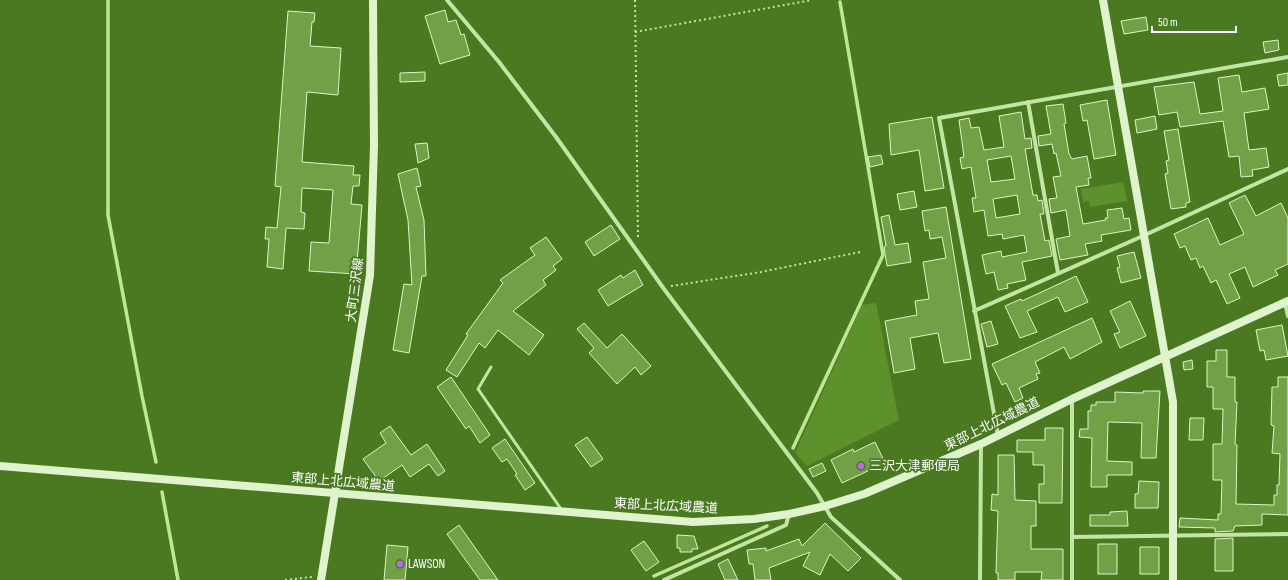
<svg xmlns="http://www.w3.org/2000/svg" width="1288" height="580" font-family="'Sofia Sans Condensed','Noto Sans JP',sans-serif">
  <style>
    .green { fill: #5d912c }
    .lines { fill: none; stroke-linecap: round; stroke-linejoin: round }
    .stream { stroke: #bfe697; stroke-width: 3.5 }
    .building { fill: #72a046; stroke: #dcf4c6; fill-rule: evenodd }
    .path { stroke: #c3e5a3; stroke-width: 2; stroke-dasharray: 2 3; stroke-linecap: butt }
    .lane { stroke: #c3e5a3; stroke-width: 3 }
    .street { stroke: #c3e5a3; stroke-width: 4 }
    .secondary { stroke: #dff4cc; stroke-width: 8 }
    .poi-dot { fill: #c365f1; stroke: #4b7922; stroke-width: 1.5 }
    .labels { text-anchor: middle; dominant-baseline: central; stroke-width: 3.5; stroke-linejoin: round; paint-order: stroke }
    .street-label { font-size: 13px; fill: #fff; stroke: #4b7922 }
    .poi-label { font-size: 13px; fill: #fff; stroke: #4b7922; text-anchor: start }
  </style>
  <rect width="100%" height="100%" fill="#4b7922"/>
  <path class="green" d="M1123 182 1127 201 1090 207 1089 201 1083 202 1081 189Z
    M876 303 899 420 807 466 795 453 862 305Z"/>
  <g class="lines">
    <path class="stream" d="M108 0V215L142 396 156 462
      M793 448 883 255 840 2
      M162 492 178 580
      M654 576 767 526"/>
  </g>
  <path class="building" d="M445 10 448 22 456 20 461 35 464 34 470 55 440 64 425 16Z
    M288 11 315 13 314 22H312L310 46 341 48 338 95 307 92 302 162 354 166 353 175H360L359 186H353L351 204 362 205 356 274 309 271 311 242 329 243 333 190 302 188 301 212 305 213 304 229 286 228 283 269 267 267 269 239H265L266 227 277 228 281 187 275 186Z
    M1146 17 1148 30 1124 34 1121 21Z
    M1278 40 1279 50 1265 53 1263 42Z
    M425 72V81L400 82V73Z
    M1288 73V85L1279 86 1277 75Z
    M1239 75 1242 92 1265 88 1269 109 1244 113 1249 150 1266 148 1269 167 1252 170 1253 176 1241 177 1239 156 1229 157 1223 121 1180 127 1177 112 1159 115 1154 87 1194 82 1200 114 1223 111 1218 78Z
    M1107 100 1116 155 1094 159 1087 120 1083 121 1080 105Z
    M1063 104 1066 123 1064 124 1069 154 1072 159 1087 156 1091 178H1088L1089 185 1076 187 1083 224 1106 220 1105 218H1108L1107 210 1122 208 1124 219 1129 218 1131 230 1101 235 1102 241 1085 244 1088 255 1060 260 1056 239 1070 236 1066 210 1051 213 1049 199 1057 198 1053 177 1061 176 1056 153 1054 154 1052 144 1039 146 1038 136 1051 134 1046 106Z
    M1021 112 1025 139 1031 138 1032 148 1025 149 1033 195H1037L1038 201 1042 200 1044 214H1040L1045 241 1049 240 1052 256 1022 262 1026 280 1007 284 1008 288 998 290 994 272 986 274 982 255 1001 251 1002 257 1027 252 1024 235 1003 239 1002 234 988 236 984 210 974 212 972 198H976L971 167 962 169 960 158 964 157 959 120 969 118 971 128 979 127 984 150 1004 147 999 116ZM1011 156 1015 179 991 182 987 160ZM1017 195 1020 214 996 218 993 199Z
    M1155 116 1157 129 1137 133 1135 120Z
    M932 117 944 188 925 191 919 150 891 155 889 124Z
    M1178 129 1190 202 1186 203V207L1171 209 1165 174 1168 173 1166 161 1169 160 1164 131Z
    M427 143 429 158 418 163 415 144Z
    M881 155 883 164 870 167 868 157Z
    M417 168 421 186 416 187 424 220 426 276H422L409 353 393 350 404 284 412 285 408 220 398 174Z
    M914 191 917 207 900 210 897 194Z
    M1245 195 1256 216 1281 203 1288 218V264L1275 270 1278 275 1253 287 1245 267 1229 274 1240 298 1227 304 1216 280 1211 283 1203 266 1200 268 1196 258 1191 260 1185 246 1180 248 1174 234 1208 218 1220 245 1244 234 1229 203Z
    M946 207 971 359 944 363 938 333 910 338 915 369 894 373 885 321 917 315 915 301 929 299 923 262 946 258 942 237 930 239 929 230 925 231 922 211Z
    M889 215 895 245 908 243 911 262 887 266 884 247 886 246 881 217Z
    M611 225 620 239 594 256 585 242Z
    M546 237 562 259 553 266 556 270 543 280 546 285 513 311 544 335 529 355 498 330 485 348 479 343 457 377 446 370 468 335 466 334 503 283 500 280 535 255 530 248Z
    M1134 252 1141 278 1121 283 1117 268 1120 267 1117 256Z
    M635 270 643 285 608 306 598 290 621 275 623 278Z
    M1076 276 1088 302 1065 312 1058 297 1027 311 1037 332 1020 338 1005 306 1021 299 1022 301Z
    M1130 301 1146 336 1120 348 1114 334 1120 332 1110 311Z
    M1092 318 1102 342 1070 359 1064 347 1035 362 1040 373 1036 374 1038 379 1019 388 1023 398 1015 402 1006 383 1002 385 992 364Z
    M991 321 998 344 987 347 981 324Z
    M584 323 607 348 622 334 651 366 641 375 635 367 617 384 589 353 594 348 577 329Z
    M1282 325 1288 356 1266 360 1264 350 1260 351 1256 330Z
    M1216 350H1227V377H1235V402H1237L1235 444 1237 445 1236 504 1274 505V495H1277V485H1279L1280 454 1272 453 1274 426 1271 425 1272 387H1278V377H1288V515L1262 514V525L1235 526 1233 531 1215 532V528L1179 527 1180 518 1218 520V514H1221L1222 480H1213V444H1222L1223 409H1213V387H1207V361H1216Z
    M1192 360 1193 369 1184 370 1183 362Z
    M451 377 490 435 480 443 469 426 466 429 437 387Z
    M1143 391H1160L1156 458H1141L1142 423 1108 422 1107 461 1132 462V475H1107V487H1091L1092 438 1079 437 1080 429H1088V411H1091V405H1096V402H1115V392L1143 393Z
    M1190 418H1204L1203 440H1189Z
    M390 426 411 455 427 444 445 471 438 476 429 464 410 477 402 465 379 481 363 459 386 443 380 433Z
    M1045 428H1063L1062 503H1039V484H1044V465H1033V452H1017V440H1045Z
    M587 437 603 459 591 467 575 445Z
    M505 439 535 483 525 490 515 475 517 474 507 459 502 462 492 448Z
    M875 442 885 463 842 483 831 460 853 449 854 452Z
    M998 455H1014L1015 500 1036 501V526H1031V549H1063V580H1041L1042 572H1015V580H998V573H996L998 511 991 510 992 494 998 495Z
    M822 463 826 471 813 477 809 469Z
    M1139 481 1159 482 1158 508H1135V494H1138Z
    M1127 511 1128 526H1090V515H1110V512Z
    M825 523 861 558 848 571 830 554 820 575 803 566 810 552 769 568 771 580H755L753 564H749L747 550 766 548V551L799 539 802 546Z
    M459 525 498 580H480L447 534Z
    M677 535 694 536 698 549H692V552H680V548H677Z
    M1233 538V571H1215V539Z
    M644 541 659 562 646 571 631 550Z
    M1098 544H1117V574H1098Z
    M387 545 408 547 405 580H384Z
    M1140 547H1159V574H1140Z
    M728 559 738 580H725L718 564Z"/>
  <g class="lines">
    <path class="path" d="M635 0 638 239
      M635 32 812 0
      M671 286 761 272 860 252
      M285 580 312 577"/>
    <path class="lane" d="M491 367 478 389 561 509"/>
    <path class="street" d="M447 0 499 62 556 137 664 289 817 493 831 517 900 580
      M1028 102 1058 273
      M1285 303 1288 316
      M974 311 1145 235 1288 169
      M998 435 939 118 1288 57
      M1072 537 1288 534
      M664 580 786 525 789 514
      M980 580 981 444
      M1072 580V399"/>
    <path class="secondary" d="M1103 0 1173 402V580
      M0 466 693 522 754 519 789 514 825 506 864 494 981 444 1072 399 1288 301
      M321 580 370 275 374 145 373 0"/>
  </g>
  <g class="poi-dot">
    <circle cx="861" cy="466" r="4"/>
    <circle cx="400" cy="564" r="4"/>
  </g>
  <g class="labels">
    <g class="street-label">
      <text transform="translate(355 290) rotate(-83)">大町三沢線</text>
      <text transform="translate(992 424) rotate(-26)">東部上北広域農道</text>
      <text transform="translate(343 482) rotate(5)">東部上北広域農道</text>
      <text transform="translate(666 506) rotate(3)">東部上北広域農道</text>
    </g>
    <g class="poi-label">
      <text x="869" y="466">三沢大津郵便局</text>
      <text x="408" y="564">LAWSON</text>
    </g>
  </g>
  <path d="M1152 26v6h84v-6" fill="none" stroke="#ffffff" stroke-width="2"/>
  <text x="1158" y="26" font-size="12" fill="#ffffff" stroke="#4b7922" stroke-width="3" paint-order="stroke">50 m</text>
</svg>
